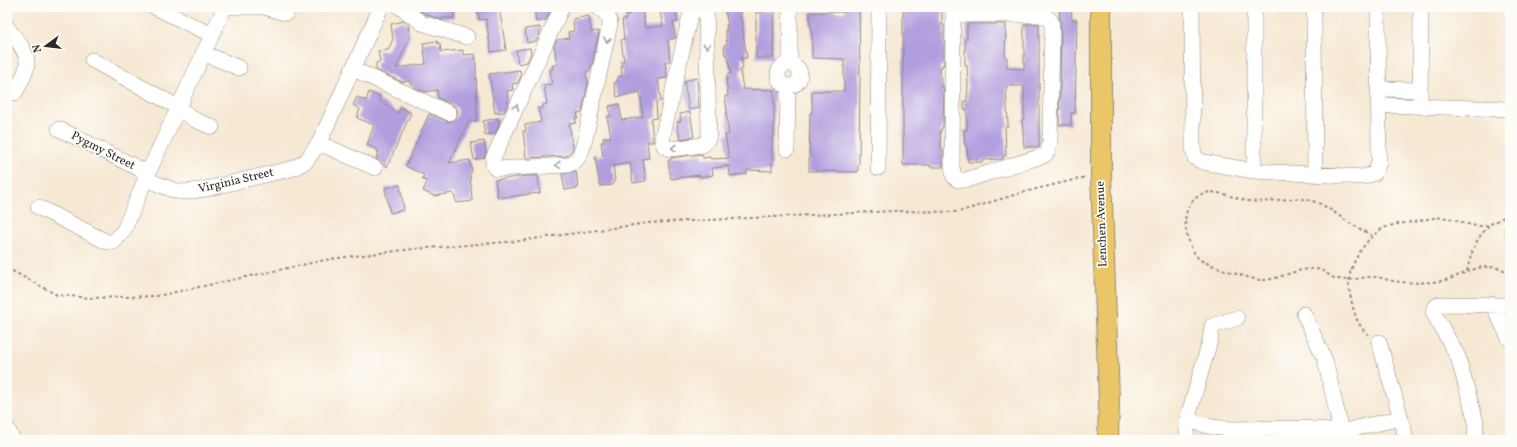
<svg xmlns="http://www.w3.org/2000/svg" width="1517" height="447" font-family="Vollkorn,serif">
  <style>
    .green { fill: #aad885; stroke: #6a8258 }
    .building { fill: #b19ede }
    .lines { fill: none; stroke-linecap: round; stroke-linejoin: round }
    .minor-casing { stroke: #908a7f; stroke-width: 16 }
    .major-casing { stroke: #908a7f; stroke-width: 22 }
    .path { stroke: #908a7f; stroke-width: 2; stroke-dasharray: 3 3; stroke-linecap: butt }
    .minor { stroke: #fff; stroke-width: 15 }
    .major { stroke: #ebc669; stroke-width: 20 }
    .oneway { stroke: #a0a0a0 }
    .labels { text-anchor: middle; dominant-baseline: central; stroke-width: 3.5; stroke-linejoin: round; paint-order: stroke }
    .street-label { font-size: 12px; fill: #2b2b2b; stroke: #fdfcf7 }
  </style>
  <rect width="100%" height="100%" fill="#fdfcf7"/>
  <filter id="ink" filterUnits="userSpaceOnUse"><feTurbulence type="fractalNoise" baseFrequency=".025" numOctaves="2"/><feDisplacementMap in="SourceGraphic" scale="8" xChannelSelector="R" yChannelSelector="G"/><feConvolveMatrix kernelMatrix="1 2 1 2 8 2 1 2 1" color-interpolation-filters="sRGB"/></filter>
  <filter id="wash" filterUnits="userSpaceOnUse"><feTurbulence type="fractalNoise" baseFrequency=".012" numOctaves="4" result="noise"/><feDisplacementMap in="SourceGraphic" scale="16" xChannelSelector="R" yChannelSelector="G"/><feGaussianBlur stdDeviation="0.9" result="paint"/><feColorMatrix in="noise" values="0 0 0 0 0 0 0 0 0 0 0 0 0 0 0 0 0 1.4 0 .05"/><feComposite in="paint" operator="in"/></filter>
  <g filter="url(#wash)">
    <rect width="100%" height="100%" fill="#f6e8d3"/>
    <path class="green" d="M1510 228V259H1509L1507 229Z"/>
    <g id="blocks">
      <path class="building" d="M415 7H454V18H442V20L428 15V14H425Z
        M477 7H499L506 50 491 52 486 19 479 20Z
        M534 7H550V11L546 20 536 22Z
        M629 7H642L645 28 663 26 660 11H665L664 7H675L678 22 673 23 676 38 668 40 670 61 665 62 667 78 658 79 661 101 656 102 657 118 651 119 653 142H647L649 158 643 159 646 181 633 183 630 163 613 166 615 181 613 182V185L600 186 595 157 603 156 601 142H604L603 138 611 137 607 117 611 116 609 106 619 104 622 120 643 117 640 92 617 97 614 83 617 82 618 77 622 76 621 66H622L621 61H624L621 40 624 39 622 20 626 19V15L630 14Z
        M729 7H739L747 58H741L743 69 740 70 743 89 774 90V137H772V171L747 170V174L730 176 729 166 712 168 713 175 700 177 699 175 671 179 668 161 671 160 670 158 702 154 703 158 710 157 711 159 729 158 725 135 729 134 726 113 727 112 725 96H728L726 79H728L727 74H731L727 55H725L724 45 727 44 725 30H727L726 25H728L725 10 729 9Z
        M845 7H859L860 72 859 164 858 165V172L809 171 810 113H812V91H844V59L812 58V37L811 25H810V12H845Z
        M928 7H942V25H944V65H942V67H940L941 86 944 88 943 127H942V130H940L941 148 943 150V167H930V165H903V10H928Z
        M1059 7H1071L1072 20H1077L1075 113H1071V125H1059L1061 35Z
        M774 11 773 58H756V12Z
        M589 16 591 32 599 31V32L595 50 593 51 594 57 590 71 586 72 588 83 582 112 577 113 578 118H575L576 123 569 124 573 147 572 150 566 156 526 158 523 131H526L525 125 541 122 538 108H543V105L547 104 544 85 552 84 550 69H553L552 65H557L554 45 557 40 569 38 568 32 574 31 573 19Z
        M404 21 408 24 410 37 396 68 426 64 423 43 437 41 438 44 440 43 441 52 463 50V55L475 54 476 63 477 121H469L449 163 470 160 472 172H470L472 201 457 203 453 193 434 196 423 191 427 182 422 179 424 175 406 166 429 114 449 122 454 120 458 113 457 108 453 105 438 98 437 90 425 92 413 87 412 83 410 84V81L402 82 376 70V63L380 62 378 51 388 50 393 39 391 24Z
        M967 24H1006L1005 57H1007V68L1024 69V24H1039V147H1024L1022 119H1024V86H1006L1008 126 1005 127 1006 156H1003V159L982 160V162H968L967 146H965L964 130H967V109H964V101H967L968 87 967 65H965V39H967Z
        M540 27V33L536 41 527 43 525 29Z
        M530 48 531 53 527 62 518 64 516 50Z
        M520 70 521 76 518 83 512 84 513 90 507 91 508 103 504 112 495 113 489 74Z
        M697 78 699 108 689 110 684 81Z
        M369 92 380 97 379 100 398 113 401 107 411 113 387 167 376 159 379 152H377L378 150 367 145 374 125 357 118 360 109 353 105 357 97 366 101Z
        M690 112 694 137 680 139 677 122 681 121 680 114Z
        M498 118 499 125 495 134 485 135 483 121Z
        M484 141 486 153 484 158 474 160 471 143Z
        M576 171 578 188 565 190 562 174Z
        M526 176H538L540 193 498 198 495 180Z
        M400 185 404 210 390 213 385 188Z"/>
    </g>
  </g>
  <g filter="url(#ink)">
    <use href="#blocks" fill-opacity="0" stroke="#908a7f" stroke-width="1"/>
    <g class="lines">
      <g class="minor-casing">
        <path id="minor" d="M155 7 212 35
          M234 7H260
          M264 7 286 13
          M400 7 422 23 467 37
          M562 7 493 159V165L496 169 568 165C580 161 582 150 585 139L610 24C610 15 604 12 598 7
          M694 7 689 20 662 139 664 146 670 149 703 145 708 139 709 132 706 7
          M1192 7 1193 148 1195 158 1203 162 1254 171 1364 177 1375 173 1379 162 1378 11
          M1254 11V171
          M1314 13 1315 175
          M953 15H1038C1046 16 1051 17 1052 26L1050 142 1048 151 1045 155 966 180H958L954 177 952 167 953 15V7
          M7 27C14 37 28 51 27 64 27 73 19 85 15 93
          M203 53 239 68
          M92 60 178 107 195 120 212 127
          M790 63V7
          M778 75a11 11 0 1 1 22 0a11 11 0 1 1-22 0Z
          M353 69 449 113
          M1378 89 1420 90
          M1378 105 1510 109
          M1420 106 1421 7
          M59 129 148 173
          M319 143 375 168
          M787 149 788 87
          M878 168 879 7
          M145 179 176 191 185 192 206 189 294 168 306 161 319 143 381 7
          M38 207 107 242H114L124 230 148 173 225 7
          M1492 304 1510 340
          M1304 314 1325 360 1339 421 1335 433V440
          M1379 342 1404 429 1405 440
          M1187 420 1212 427 1231 429 1302 428 1324 430 1335 433 1401 418
          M7 428 13 440
          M1187 440V420L1210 341 1212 326 1237 318
          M1475 440 1476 422 1458 357 1433 312 1436 306 1440 304 1510 305"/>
      </g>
      <g class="major-casing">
        <path id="major" d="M1101 7V174L1109 401 1108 440"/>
      </g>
      <path class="path" d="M1372 236C1365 231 1358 228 1351 224 1340 217 1330 208 1318 203 1296 193 1272 204 1249 201 1235 199 1212 187 1200 195 1184 205 1183 221 1188 238 1190 245 1194 254 1199 259 1202 263 1256 281 1261 280 1279 280 1296 268 1315 269 1325 269 1329 278 1339 279 1351 282 1363 276 1375 277 1381 277 1387 280 1393 281 1405 283 1420 283 1432 282 1461 282 1477 255 1510 273
        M7 268 57 295 91 298 157 296 330 259 413 249 519 241 648 223 894 211 958 212 1024 192 1086 177
        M1467 271C1472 250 1475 241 1489 225
        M1369 335C1356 326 1353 308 1350 294 1350 290 1348 284 1349 279 1351 262 1368 235 1384 228 1393 224 1404 223 1414 222 1425 220 1436 216 1447 218 1458 220 1471 227 1483 226 1492 225 1502 218 1510 213"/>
      <use href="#minor" class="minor"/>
      <use href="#major" class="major"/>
    </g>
    <defs><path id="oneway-chevron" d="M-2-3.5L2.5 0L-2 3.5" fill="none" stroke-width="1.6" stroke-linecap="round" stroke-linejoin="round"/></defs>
    <g class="oneway">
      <use href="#oneway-chevron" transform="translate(607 40) rotate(102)"/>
      <use href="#oneway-chevron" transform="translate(707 46) rotate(88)"/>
      <use href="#oneway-chevron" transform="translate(516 107) rotate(-66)"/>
      <use href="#oneway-chevron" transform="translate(674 148) rotate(178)"/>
      <use href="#oneway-chevron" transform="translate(558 165) rotate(176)"/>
    </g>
  </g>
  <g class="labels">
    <g class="street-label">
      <text transform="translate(103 151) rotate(27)">Pygmy Street</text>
      <text transform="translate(236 181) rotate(-13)">Virginia Street</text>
      <text transform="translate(1102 224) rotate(-92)">Lenchen Avenue</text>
    </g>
  </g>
  <rect width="1517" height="447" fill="none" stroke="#fdfcf7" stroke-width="24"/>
  <g transform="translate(46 46) rotate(255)" stroke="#fdfcf7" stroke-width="3" paint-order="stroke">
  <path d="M0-3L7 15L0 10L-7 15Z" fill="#2b2b2b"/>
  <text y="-6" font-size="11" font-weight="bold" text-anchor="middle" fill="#2b2b2b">N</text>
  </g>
</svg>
